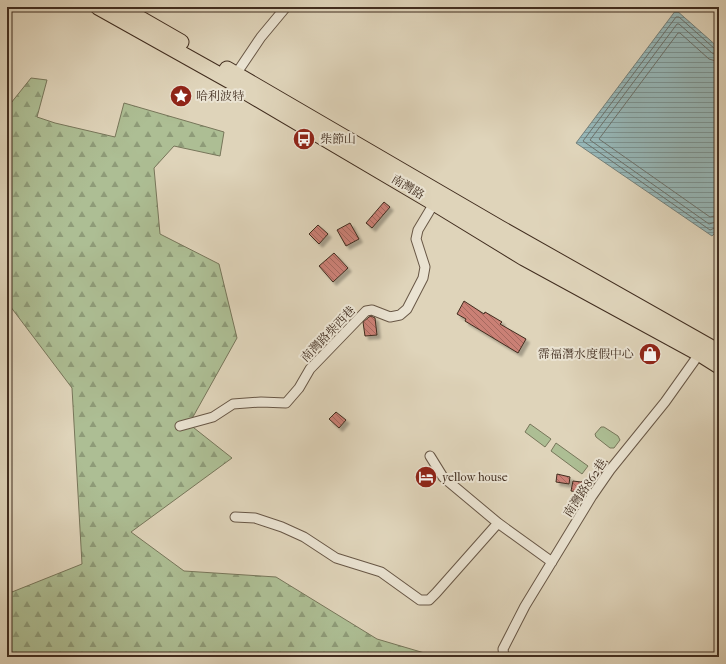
<svg xmlns="http://www.w3.org/2000/svg" width="726" height="664" font-family="'IM FELL French Canon','Noto Serif TC',serif">
  <style>
    .grass { fill: #adbe94; stroke: #77765a }
    .forest { fill: url(#forest-firs); stroke: #77765a }
    .water { fill: url(#water-rules); stroke: #74807b }
    .lines { fill: none; stroke-linecap: round; stroke-linejoin: round }
    .shore { stroke: #6c726c; stroke-width: 1 }
    .building { fill: url(#building-back-hatch); stroke: #412d1f; filter: url(#shadow) }
    .street-casing { stroke: #685746; stroke-width: 11 }
    .primary-casing { stroke: #412d1f; stroke-width: 17 }
    .street { stroke: #eae3d2; stroke-width: 9 }
    .primary { stroke: #dfd4ba; stroke-width: 15 }
    .labels { text-anchor: middle; dominant-baseline: central; stroke-width: 4; stroke-linejoin: round; paint-order: stroke }
    .poi-label { font-size: 12px; fill: #412d1f; stroke: #eae3d2; text-anchor: start }
    .street-label { font-size: 12px; fill: #412d1f; stroke: #eae3d2 }
  </style>
  <defs>
    <pattern id="forest-firs" width="22" height="20" patternUnits="userSpaceOnUse"><rect width="22" height="20" fill="#adbe94"/><path d="M5 1l3.5 6h-7zM16 11l3.5 6h-7z" fill="#8e9b78"/></pattern>
    <pattern id="water-rules" width="6" height="5" patternUnits="userSpaceOnUse"><rect width="6" height="5" fill="#96b7b8"/><path d="M0 2.5h6" fill="none" stroke="#7c9595"/></pattern>
    <pattern id="building-back-hatch" width="6" height="6" patternUnits="userSpaceOnUse"><rect width="6" height="6" fill="#ca8075"/><path d="M-1 5l2 2M0 0l6 6M5-1l2 2" fill="none" stroke="#a6695f"/></pattern>
    <filter id="shadow"><feDropShadow dx="3.5" dy="3.5" stdDeviation="1" flood-color="#0004"/></filter>
  </defs>
  <rect width="100%" height="100%" fill="#dfd4ba"/>
  <filter id="stains"><feTurbulence type="fractalNoise" baseFrequency=".005" numOctaves="4"/><feColorMatrix values="0 0 0 0 .2 0 0 0 0 .09 0 0 0 0 .02 0 0 0 .5 -.17"/></filter>
  <radialGradient id="worn" r=".72"><stop offset=".6" stop-color="#630" stop-opacity="0"/><stop offset="1" stop-color="#630" stop-opacity=".3"/></radialGradient>
  <path class="grass" d="M530 424 551 439 545 447 525 432Z
    M601 427H604L618 436 620 440 614 448H610L596 437 595 434Z
    M556 443 588 466 582 474 551 451Z"/>
  <path class="forest" d="M31 78 47 80 37 117 55 123 115 137 124 103 224 132 220 156 174 146 154 168 160 234 219 264 237 338 189 424 232 458 131 532 184 571 276 577 377 639 438 657H7V594L82 564 72 388 7 302V108Z"/>
  <path class="water" d="M676 10 719 48V229L712 236 576 143Z"/>
  <g class="lines">
    <path class="shore" d="M719 51 715 49 679 17H676L583 141 710 230 719 226
      M719 56 712 53 679 24H677L590 140 709 224 719 221
      M719 62 709 59 680 33H678L599 139 710 217 719 215"/>
  </g>
  <path class="building" d="M384 202 390 207 372 228 366 223Z
    M350 223 359 239 346 246 337 230Z
    M318 225 328 234 319 244 309 234Z
    M334 253 348 268 333 282 319 266Z
    M464 301 484 314 485 312 502 322 500 324 526 339 518 353 465 321 466 319 457 314Z
    M371 316 375 318 377 335 365 336 363 322 369 317Z
    M336 412 346 420 339 428 329 419Z
    M607 461 608 463 587 492 586 493 571 491 573 481 581 482 591 477 590 475 597 471 596 468Z
    M557 474 570 477 569 484 556 482Z"/>
  <g class="lines">
    <g class="street-casing">
      <path id="street" d="M234 77 261 37 286 7
        M180 426 213 417 233 404 261 402 286 403 299 388 310 369 366 311 372 310 390 317 400 315 407 309 423 278 425 267 416 239 418 230 436 200
        M430 456 443 477 498 523 552 562
        M235 517 255 518 282 527 304 537 336 558 381 572 420 600H429L436 593 498 523
        M504 657 503 649 525 606 592 496 610 470 665 402 702 350"/>
    </g>
    <g class="primary-casing">
      <path id="primary" d="M98 7 232 82 244 91 434 203 524 258 700 354 719 366
        M120 7 181 42
        M227 69 500 228 719 352"/>
    </g>
    <use href="#street" class="street"/>
    <use href="#primary" class="primary"/>
  </g>
  <defs>
    <g id="sight-disc" transform="scale(1.15)"><circle r="9.5" fill="#8f2418" stroke="#eae3d2"/><path d="M0-6L1.8-2.2L6-1.7L2.9 1.2L3.7 5.4L0 3.3L-3.7 5.4L-2.9 1.2L-6-1.7L-1.8-2.2Z" fill="#fff"/></g>
    <g id="bus-disc" transform="scale(1.15)"><circle r="9.5" fill="#8f2418" stroke="#eae3d2"/><path d="M-5-6H5V4H4V6H2V4H-2V6H-4V4H-5ZM-3.5-4V0h7V-4ZM-3.5 1.2v1.5H-2V1.2ZM2 1.2v1.5H3.5V1.2Z" fill="#fff"/></g>
    <g id="shop-disc" transform="scale(1.15)"><circle r="9.5" fill="#8f2418" stroke="#eae3d2"/><path d="M-5-2.5h2.3a2.7 3.5 0 0 1 5.4 0H5L5.5 6h-11ZM-1.5-2.5h3a1.5 2.3 0 0 0-3 0Z" fill="#fff"/></g>
    <g id="hotel-disc" transform="scale(1.15)"><circle r="9.5" fill="#8f2418" stroke="#eae3d2"/><path d="M-6-4.5h1.5V1H6V5H4.5V3h-9V5H-6ZM-4 0a1.8 1.8 0 1 1 3.6 0ZM.5 0V-2.5h3Q6-2.5 6 0Z" fill="#fff"/></g>
  </defs>
  <g fill-rule="evenodd">
    <use href="#sight-disc" x="181" y="96"/>
    <use href="#bus-disc" x="304" y="139"/>
    <use href="#shop-disc" x="650" y="354"/>
    <use href="#hotel-disc" x="426" y="477"/>
  </g>
  <g class="labels">
    <g class="poi-label">
      <text x="196" y="96">哈利波特</text>
      <text x="320" y="139">柴節山</text>
      <text x="634" y="354" text-anchor="end">霈福潛水度假中心</text>
      <text x="442" y="477">yellow house</text>
    </g>
    <g class="street-label">
      <text transform="translate(408 187) rotate(31)">南灣路</text>
      <text transform="translate(328 334) rotate(-46)">南灣路柴西巷</text>
      <text transform="translate(585 488) rotate(-56)">南灣路862巷</text>
    </g>
  </g>
  <rect width="726" height="664" fill="none" stroke="#dfd4ba" stroke-width="24"/>
  <rect x="8" y="8" width="710" height="648" fill="none" stroke="#412d1f" stroke-width="2"/>
  <rect x="12" y="12" width="702" height="640" fill="none" stroke="#412d1f"/>
  <rect width="100%" height="100%" filter="url(#stains)"/>
  <rect width="100%" height="100%" fill="url(#worn)"/>
</svg>
